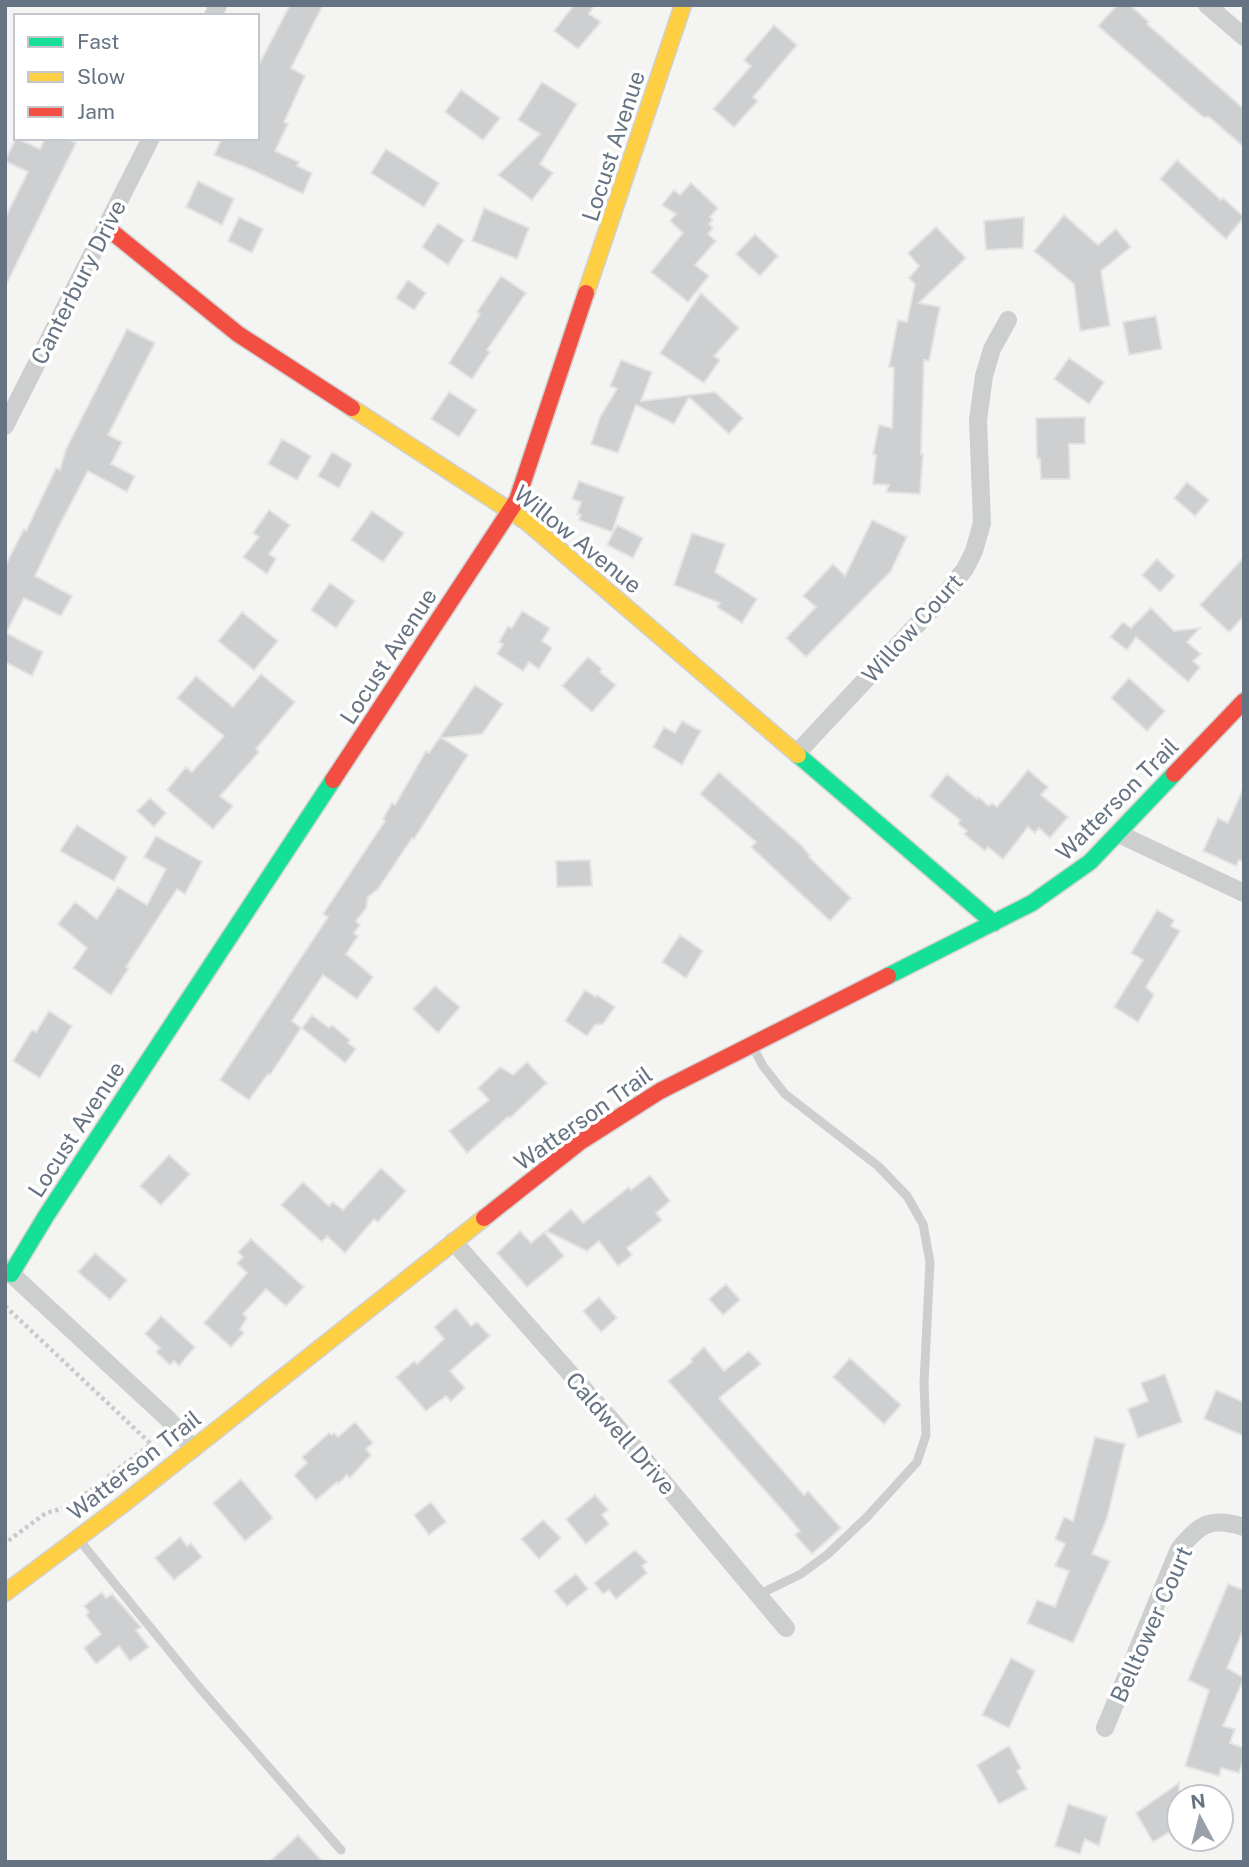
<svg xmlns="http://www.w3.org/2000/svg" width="1249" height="1867" font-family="'Public Sans',sans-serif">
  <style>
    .building { fill: #cecfd0; stroke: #e4e4e3; stroke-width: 2 }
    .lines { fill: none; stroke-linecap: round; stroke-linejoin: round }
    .fast-casing { stroke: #d0d1d1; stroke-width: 19 }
    .slow-casing { stroke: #d0d1d1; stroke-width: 19 }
    .jam-casing { stroke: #d0d1d1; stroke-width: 19 }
    .path { stroke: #cacacb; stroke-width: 4.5; stroke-dasharray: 3.5 3.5; stroke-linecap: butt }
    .lane { stroke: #cdcece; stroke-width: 9 }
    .street { stroke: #cdcece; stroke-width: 18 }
    .fast { stroke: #16e098; stroke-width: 16 }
    .slow { stroke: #ffcf43; stroke-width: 16 }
    .jam { stroke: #f24e42; stroke-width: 16 }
    .labels { text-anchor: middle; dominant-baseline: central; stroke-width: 7; stroke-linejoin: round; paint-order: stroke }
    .street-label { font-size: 23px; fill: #667382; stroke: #fff }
  </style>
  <rect width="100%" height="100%" fill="#f4f4f3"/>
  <path class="building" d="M290 5H323L291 68 305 76 284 122 288 124 275 151 299 162 297 166 312 173 303 194 250 169 214 155 222 138H257V68Z
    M574 5H594L589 14 601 22 578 49 554 31Z
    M1117 5H1130L1149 22 1147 24 1244 109V147L1209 117H1203L1098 26Z
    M774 25 797 45 753 97 758 101 734 127 713 109 751 66 744 60Z
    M542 82 577 104 540 164 553 173 532 200 498 175 540 134 518 120Z
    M461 90 500 118 483 140 445 112Z
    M16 138 40 149 45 138H66L76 143 5 287V218L28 172 5 161Z
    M386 149 439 183 424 207 371 173Z
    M1177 160 1221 200 1223 198 1244 217 1226 239 1160 179Z
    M198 181 234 199 222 225 186 207Z
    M691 183 718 208 710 217 713 220 709 224 713 228 708 234 716 241 695 265 709 276 688 302 651 272 683 233 670 221 676 214 662 205 674 190 680 195Z
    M484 208 529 228 517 259 472 241Z
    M1064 215 1098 245 1116 229 1131 247 1101 271 1110 326 1080 331 1074 284 1034 251Z
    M239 217 263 229 252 253 228 241Z
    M1024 217 1023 248 986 250 984 221Z
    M438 223 464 240 448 265 422 247Z
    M936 227 966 258 919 303 940 307 929 361 924 360 921 454H923L920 494 886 492 889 485 873 484 876 455 873 454 879 425 892 428 894 368 889 367 898 320 907 322 915 284 909 278 919 266 908 253Z
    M755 234 778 256 760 276 736 254Z
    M501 276 526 293 487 350 490 352 472 379 449 363 480 314 477 312Z
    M408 280 426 293 414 310 396 298Z
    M701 293 739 328 714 356 720 360 704 383 660 353Z
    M1156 316 1162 349 1129 355 1123 322Z
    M127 329 155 343 108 435 122 442 111 464 135 476 127 492 88 471 59 526 35 576 72 596 61 616 24 598 6 633 43 652 32 676 5 662V566L24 529 26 531 56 468 60 470 66 449Z
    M1069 358 1104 382 1089 404 1054 379Z
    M621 360 652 372 641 401 715 392 743 418 729 434 689 397 674 424 636 405 618 453 591 444 600 417 617 389 610 386Z
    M449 392 477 410 459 437 431 419Z
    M1085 417V444H1069L1070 479H1041L1040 459 1037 458 1036 418Z
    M282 439 311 456 297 480 268 464Z
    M332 452 352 464 339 488 318 476Z
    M579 481 624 497 612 532 579 520 581 515 577 514 581 502 572 499Z
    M1187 482 1209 500 1195 516 1174 498Z
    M269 510 290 525 269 554 276 559 267 574 243 557 259 537 253 533Z
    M372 511 404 533 383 562 351 540Z
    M872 520 907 537 897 558 891 571 806 657 786 638 816 607 803 596 833 564 845 576Z
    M617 525 643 538 633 558 607 545Z
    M692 533 725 544 715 572 757 599 742 623 717 607 720 603 674 585Z
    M1244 557V616L1229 632 1200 605Z
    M1157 559 1175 576 1160 592 1142 575Z
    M330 583 355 601 336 628 311 610Z
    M1151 608 1174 631 1200 628 1187 642 1201 654 1193 661 1200 667 1188 682 1136 637 1127 650 1110 637 1123 622 1131 628Z
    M522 611 550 628 542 641 552 648 539 669 529 662 523 671 497 654 503 644 499 642 508 626 512 628Z
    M242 612 278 641 254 670 218 641Z
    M588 657 602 669 600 672 616 685 592 712 562 686Z
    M261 674 295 702 256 749 259 752 220 796 233 806 213 829 167 790 186 767 192 772 224 736 177 698 196 676 233 707Z
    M1129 678 1165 711 1147 731 1111 698Z
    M475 685 503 704 482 734 442 738 468 755 414 839 412 838 378 889 368 897 366 908 356 921 360 925 354 933 358 936 346 954 373 977 357 999 323 975 292 1021 301 1028 270 1075 268 1074 249 1100 220 1080 328 917 323 914 385 821 383 819 392 803 395 805 426 751 429 753Z
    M682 721 701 731 682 765 653 747 664 727 675 733Z
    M1028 770 1048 787 1041 795 1068 817 1050 838 1039 828 1035 833 1028 827 1003 859 988 847 985 851 964 834 967 831 958 824 960 820 930 796 947 774 977 799 978 797 989 806 992 803 997 807Z
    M719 772 802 846 810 856 809 857 851 898 830 921 751 847 756 842 700 794Z
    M1244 787V862L1239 860 1236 866 1203 851 1218 818 1228 823Z
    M150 798 166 813 154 827 137 811Z
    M77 825 127 857 114 881 60 851Z
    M156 836 202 862 185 894 177 889 126 967 129 968 111 995 73 968 87 948 58 924 75 902 97 919 118 887 147 905 166 869 144 857Z
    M590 860 592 886 557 887 556 861Z
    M1157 910 1174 920 1171 926 1180 931 1146 987 1154 995 1138 1022 1114 1007 1143 960 1131 953Z
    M680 935 703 951 686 978 662 962Z
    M435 986 460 1007 438 1033 413 1009Z
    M585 990 596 997 597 995 615 1007 603 1024 595 1025 587 1036 565 1021Z
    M49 1011 72 1026 40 1078 13 1061 32 1030 36 1032Z
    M312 1015 329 1028 332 1025 350 1040 348 1043 356 1049 345 1063 302 1028Z
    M527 1062 547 1083 510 1118 508 1117 467 1153 449 1131 489 1100 478 1088 500 1067 513 1075Z
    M169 1155 190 1174 161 1205 140 1186Z
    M381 1168 406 1191 378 1222 374 1219 345 1253 327 1236 322 1242 281 1205 303 1182 329 1206 333 1202 343 1210Z
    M650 1175 670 1201 656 1213 662 1220 627 1248 632 1255 618 1266 599 1241 587 1251 546 1231 571 1209 583 1223 629 1187 631 1190Z
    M520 1231 531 1243 544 1232 564 1256 527 1287 497 1253Z
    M251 1239 304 1287 286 1306 266 1289 243 1314 247 1318 240 1329 244 1333 231 1347 204 1323 247 1273 237 1263 243 1257 238 1252Z
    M95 1253 127 1280 110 1300 78 1272Z
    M726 1284 740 1300 723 1315 709 1299Z
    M599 1297 617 1318 601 1332 583 1311Z
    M456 1308 471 1326 477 1322 490 1336 450 1371 465 1388 451 1401 446 1396 426 1411 396 1377 414 1361 417 1364 444 1339 434 1327Z
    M161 1316 195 1347 179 1366 174 1361 170 1365 156 1352 160 1348 145 1334Z
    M704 1347 724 1371 749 1351 761 1364 719 1398 804 1495 808 1491 841 1528 812 1554 795 1535 800 1531 784 1512 668 1381 692 1362 691 1359Z
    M850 1358 901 1405 884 1424 833 1377Z
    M1165 1374 1182 1422 1138 1438 1128 1409 1148 1401 1141 1383Z
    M1216 1390 1244 1402V1436L1204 1419Z
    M355 1422 373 1443 366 1449 371 1455 350 1478 347 1475 338 1484 337 1482 316 1500 294 1475 307 1463 302 1457 329 1433 332 1435 334 1433 338 1437Z
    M1095 1437 1125 1444 1107 1518 1092 1554 1110 1561 1073 1643 1027 1623 1037 1600 1055 1607 1069 1571 1055 1566 1065 1544 1055 1539 1064 1517 1073 1521Z
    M241 1479 273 1518 245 1541 213 1503Z
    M595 1495 608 1510 602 1515 609 1524 586 1544 566 1519Z
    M431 1502 446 1522 429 1535 414 1515Z
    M543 1520 561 1538 539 1559 521 1539Z
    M180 1537 187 1546 191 1543 202 1557 174 1580 155 1558Z
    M635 1550 647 1562 642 1566 647 1573 616 1599 609 1590 603 1594 594 1583Z
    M576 1574 588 1589 567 1606 554 1591Z
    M1228 1584 1244 1590V1628L1227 1668 1244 1678 1223 1726 1235 1729 1230 1743 1244 1748V1758L1239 1773 1221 1768 1219 1776 1185 1766 1209 1690 1188 1680Z
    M102 1592 106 1598 112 1594 141 1627 136 1630 149 1647 130 1661 119 1646 96 1664 84 1648 101 1634 86 1615 89 1612 84 1606Z
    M1011 1658 1035 1671 1009 1728 982 1715Z
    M1009 1746 1021 1768 1017 1771 1027 1789 999 1804 977 1765Z
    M1179 1783V1826L1153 1842 1136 1813Z
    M1068 1804 1107 1817 1099 1846 1085 1839 1080 1854 1055 1846Z
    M298 1835 323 1862H269L292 1841Z"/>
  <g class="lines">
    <g class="fast-casing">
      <path id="fast" d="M798 755 994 923
        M888 976 1032 903 1090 862 1174 774
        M11 1274 46 1216 333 780"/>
    </g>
    <g class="slow-casing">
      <path id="slow" d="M586 293 683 5
        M352 408 527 522 798 755
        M5 1593 122 1505 484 1218"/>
    </g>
    <g class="jam-casing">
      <path id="jam" d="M106 227 238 334 352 408
        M1174 774 1244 701
        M333 780 517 500 586 293
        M484 1218 580 1142 660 1091 888 976"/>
    </g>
    <path class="path" d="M5 1306 151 1444 68 1507 46 1513 5 1543"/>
    <path class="lane" d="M752 1045 763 1066 785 1094 878 1166 907 1196 923 1224 930 1262 924 1383 926 1435 917 1462 867 1517 828 1554 801 1574 758 1595
      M80 1541 198 1686 341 1850"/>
    <path class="street" d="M1207 5 1244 37
      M213 16 218 5
      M5 426 151 138
      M797 753 942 598 965 569 974 551 982 523 978 420 984 376 992 349 1008 320
      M1119 834 1244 893
      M453 1241 613 1422 786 1628
      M5 1268 168 1419 193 1449
      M1105 1728 1179 1549C1201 1523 1210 1517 1244 1527"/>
    <use href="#fast" class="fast"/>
    <use href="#slow" class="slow"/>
    <use href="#jam" class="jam"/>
  </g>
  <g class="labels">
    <g class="street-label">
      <text transform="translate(613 146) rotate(-72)">Locust Avenue</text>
      <text transform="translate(78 282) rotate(-63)">Canterbury Drive</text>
      <text transform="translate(578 539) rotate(39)">Willow Avenue</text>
      <text transform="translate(912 628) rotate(-48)">Willow Court</text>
      <text transform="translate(388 656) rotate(-57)">Locust Avenue</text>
      <text transform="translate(1117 799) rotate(-45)">Watterson Trail</text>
      <text transform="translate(583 1118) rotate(-35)">Watterson Trail</text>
      <text transform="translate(76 1129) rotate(-57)">Locust Avenue</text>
      <text transform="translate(621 1433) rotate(49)">Caldwell Drive</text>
      <text transform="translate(134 1465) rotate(-38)">Watterson Trail</text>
      <text transform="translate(1151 1624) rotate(-66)">Belltower Court</text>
    </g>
  </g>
  <rect width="1249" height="1867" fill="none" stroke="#667382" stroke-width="14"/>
  <rect x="14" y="14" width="245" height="126" fill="#ffffff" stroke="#c2c7cd" stroke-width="2"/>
  <rect x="28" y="37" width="35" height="10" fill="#16e098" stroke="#c2c7cd" stroke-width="2"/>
  <text x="77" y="49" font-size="21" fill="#667382">Fast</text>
  <rect x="28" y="72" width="35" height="10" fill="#ffcf43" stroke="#c2c7cd" stroke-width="2"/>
  <text x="77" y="84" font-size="21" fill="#667382">Slow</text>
  <rect x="28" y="107" width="35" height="10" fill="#f24e42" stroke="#c2c7cd" stroke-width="2"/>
  <text x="77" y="119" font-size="21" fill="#667382">Jam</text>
  <g transform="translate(1200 1818) rotate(353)"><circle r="33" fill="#ffffff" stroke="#c2c7cd" stroke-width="2"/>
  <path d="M0-5L12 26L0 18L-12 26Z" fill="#98a0aa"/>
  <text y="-10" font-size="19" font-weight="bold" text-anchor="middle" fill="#667382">N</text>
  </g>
</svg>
